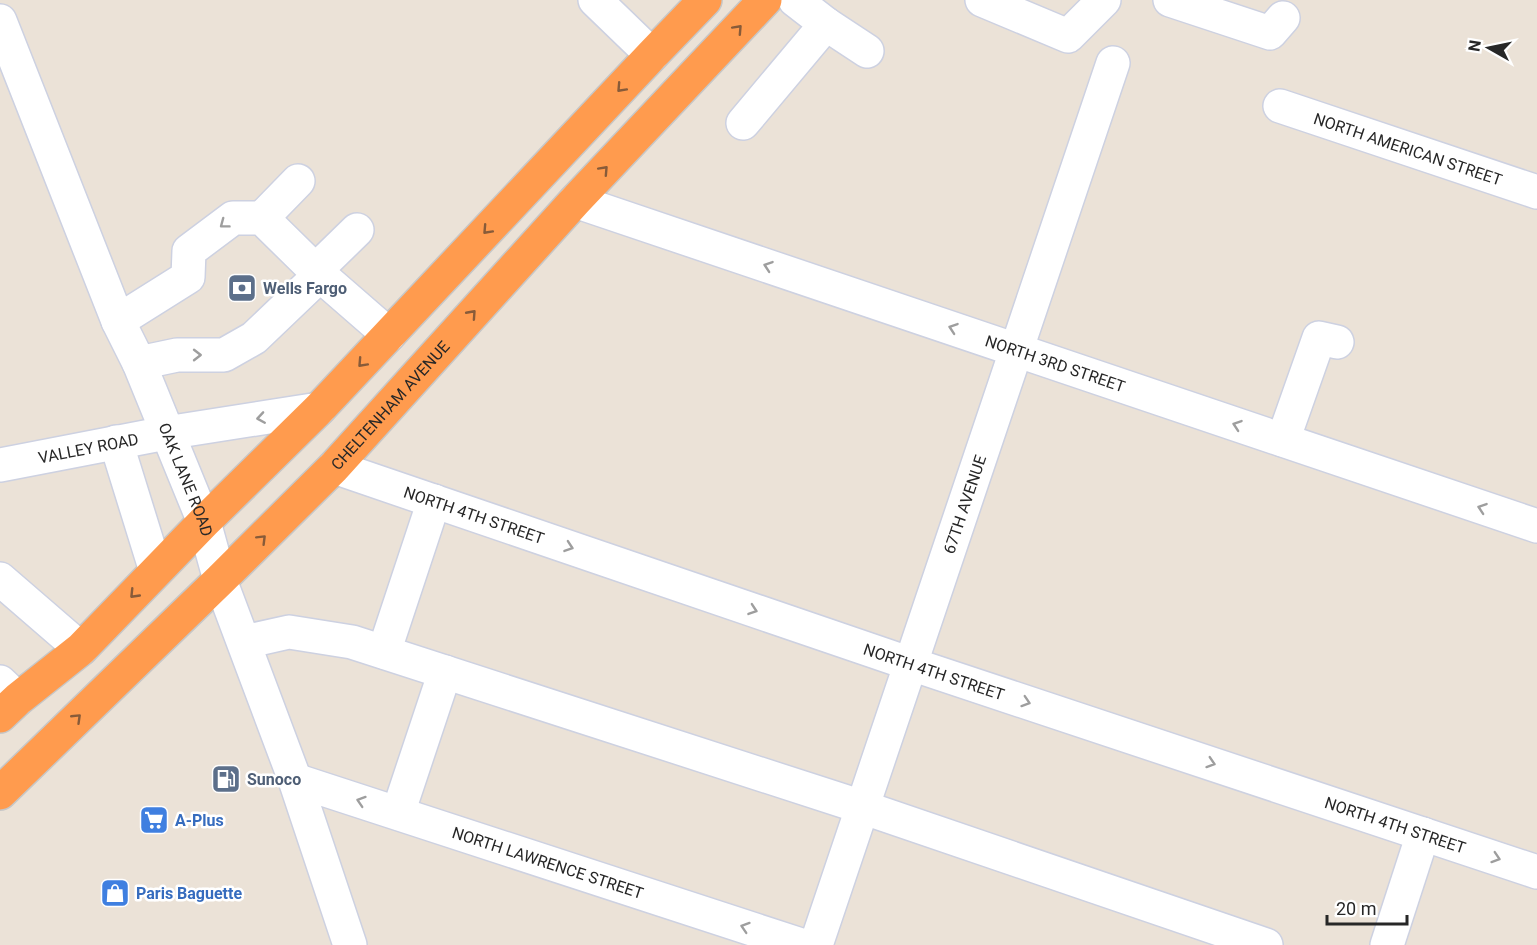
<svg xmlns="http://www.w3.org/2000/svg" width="1537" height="945" font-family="Roboto,sans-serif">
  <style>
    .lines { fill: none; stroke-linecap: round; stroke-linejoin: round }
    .minor-casing { stroke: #cdd1e1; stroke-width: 36 }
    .highway-casing { stroke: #c7c7c7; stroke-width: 36 }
    .minor { stroke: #fff; stroke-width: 33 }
    .highway { stroke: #ff9b4e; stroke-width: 33 }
    .oneway { stroke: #885b39 }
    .oneway2 { stroke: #9e9e9e }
    .labels { text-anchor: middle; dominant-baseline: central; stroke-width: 5; stroke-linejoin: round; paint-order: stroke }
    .street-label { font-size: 16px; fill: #272727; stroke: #fff }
    .service-label { font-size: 16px; font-weight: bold; fill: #4e5e75; stroke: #fff; text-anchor: start }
    .shop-label { font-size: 16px; font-weight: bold; fill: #366cbe; stroke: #fff; text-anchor: start }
  </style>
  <rect width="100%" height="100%" fill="#ebe2d7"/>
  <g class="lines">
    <g class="minor-casing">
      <g id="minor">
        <path d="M595 0 652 55"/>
        <path d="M982 0 1068 36 1104 0"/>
        <path d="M1170 0 1270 33 1283 18"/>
        <path id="s1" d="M0 21 118 321 139 363 204 522 220 580 295 780 350 945"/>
        <path d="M826 24 867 51"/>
        <path id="s2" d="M1280 106 1537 192"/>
        <path d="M743 123 826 24 795 0"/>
        <path id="s3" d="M575 201 1537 526"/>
        <path d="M262 218 298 181"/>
        <path d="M316 270 357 230"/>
        <path d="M118 321 188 277 189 251 233 218H262L320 275"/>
        <path d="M139 363 177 355H224L254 338 320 275 389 335"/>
        <path d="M1283 440 1319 338 1337 342"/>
        <path d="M116 442 156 571"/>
        <path id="s4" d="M0 465 166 433 319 409"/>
        <path id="s5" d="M334 467 911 664 1537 872"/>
        <path d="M0 579 81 649"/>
        <path d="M244 642 289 632 352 642 862 807 1266 945"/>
        <path d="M384 652 434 501"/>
        <path d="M0 682 18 699"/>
        <path id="s6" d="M295 780 801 945"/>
        <path d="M398 813 445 672"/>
        <path id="s7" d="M816 945 1113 63"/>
        <path d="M1387 945 1423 834"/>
      </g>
    </g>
    <g class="highway-casing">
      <g id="highway">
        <path d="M0 716 18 699 81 649 204 522 319 409 652 55 705 0"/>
        <path id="s8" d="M0 793 220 580 334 467 575 201 765 0"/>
      </g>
    </g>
    <use href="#minor" class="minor"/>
    <use href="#highway" class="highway"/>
  </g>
  <defs><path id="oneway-chevron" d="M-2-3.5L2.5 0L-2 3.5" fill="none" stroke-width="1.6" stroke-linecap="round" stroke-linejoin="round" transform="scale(1.5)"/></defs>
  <g class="oneway">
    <use href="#oneway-chevron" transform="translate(738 29) rotate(-47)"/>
    <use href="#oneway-chevron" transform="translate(621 88) rotate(133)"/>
    <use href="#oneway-chevron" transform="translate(604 170) rotate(-47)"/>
    <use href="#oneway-chevron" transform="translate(487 230) rotate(133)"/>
    <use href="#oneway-chevron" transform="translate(472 314) rotate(-48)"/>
    <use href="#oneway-chevron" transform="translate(362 363) rotate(133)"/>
    <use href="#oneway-chevron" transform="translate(262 539) rotate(-45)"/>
    <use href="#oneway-chevron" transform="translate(134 594) rotate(134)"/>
    <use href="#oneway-chevron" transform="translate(77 718) rotate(-44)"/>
  </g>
  <g class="oneway2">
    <use href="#oneway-chevron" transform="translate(224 224) rotate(143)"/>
    <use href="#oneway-chevron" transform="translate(768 266) rotate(-161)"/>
    <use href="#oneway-chevron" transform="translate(953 328) rotate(-161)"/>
    <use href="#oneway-chevron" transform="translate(197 355)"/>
    <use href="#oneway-chevron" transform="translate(261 418) rotate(171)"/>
    <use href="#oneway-chevron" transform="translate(1237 425) rotate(-161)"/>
    <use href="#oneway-chevron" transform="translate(1482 508) rotate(-161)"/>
    <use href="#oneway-chevron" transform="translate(569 547) rotate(19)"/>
    <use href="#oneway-chevron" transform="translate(753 610) rotate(19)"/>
    <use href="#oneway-chevron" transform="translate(1026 702) rotate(18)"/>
    <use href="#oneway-chevron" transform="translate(1211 763) rotate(18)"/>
    <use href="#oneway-chevron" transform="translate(361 801) rotate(-162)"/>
    <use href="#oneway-chevron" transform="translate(1496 858) rotate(18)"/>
    <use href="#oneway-chevron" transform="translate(745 927) rotate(-162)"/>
  </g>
  <defs>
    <g id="bank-square" transform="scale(1.5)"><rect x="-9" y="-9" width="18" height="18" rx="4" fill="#5c6f8a" stroke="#fff"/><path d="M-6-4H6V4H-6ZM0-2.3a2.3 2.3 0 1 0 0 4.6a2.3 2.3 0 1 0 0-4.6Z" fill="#fff"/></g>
    <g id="fuel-square" transform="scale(1.5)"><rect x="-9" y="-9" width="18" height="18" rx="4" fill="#5c6f8a" stroke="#fff"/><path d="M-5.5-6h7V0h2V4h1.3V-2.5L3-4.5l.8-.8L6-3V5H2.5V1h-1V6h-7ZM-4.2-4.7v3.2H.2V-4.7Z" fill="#fff"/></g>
    <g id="supermarket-square" transform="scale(1.5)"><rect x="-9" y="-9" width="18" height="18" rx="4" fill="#3f7fe0" stroke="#fff"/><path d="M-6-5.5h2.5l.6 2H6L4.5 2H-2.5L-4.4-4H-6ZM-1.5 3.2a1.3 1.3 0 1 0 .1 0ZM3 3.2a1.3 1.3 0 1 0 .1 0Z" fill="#fff"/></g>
    <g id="shop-square" transform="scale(1.5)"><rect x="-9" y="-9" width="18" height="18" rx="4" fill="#3f7fe0" stroke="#fff"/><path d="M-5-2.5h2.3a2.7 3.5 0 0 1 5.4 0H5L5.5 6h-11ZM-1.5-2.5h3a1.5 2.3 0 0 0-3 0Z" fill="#fff"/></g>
  </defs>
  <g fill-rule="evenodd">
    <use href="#bank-square" x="242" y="288"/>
    <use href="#fuel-square" x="226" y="779"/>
    <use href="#supermarket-square" x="154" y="820"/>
    <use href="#shop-square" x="115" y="893"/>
  </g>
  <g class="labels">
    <g class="street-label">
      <text stroke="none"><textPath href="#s2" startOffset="135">NORTH AMERICAN STREET</textPath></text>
      <text stroke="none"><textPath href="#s3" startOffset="507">NORTH 3RD STREET</textPath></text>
      <text stroke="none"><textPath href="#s8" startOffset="550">CHELTENHAM AVENUE</textPath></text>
      <text stroke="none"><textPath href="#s4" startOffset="90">VALLEY ROAD</textPath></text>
      <text stroke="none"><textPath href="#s1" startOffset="495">OAK LANE ROAD</textPath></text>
      <text stroke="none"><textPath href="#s7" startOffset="465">67TH AVENUE</textPath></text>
      <text stroke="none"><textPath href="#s5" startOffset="148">NORTH 4TH STREET</textPath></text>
      <text stroke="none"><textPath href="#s5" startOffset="634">NORTH 4TH STREET</textPath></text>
      <text stroke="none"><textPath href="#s5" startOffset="1120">NORTH 4TH STREET</textPath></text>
      <text stroke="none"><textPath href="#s6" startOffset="266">NORTH LAWRENCE STREET</textPath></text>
    </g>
    <g class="service-label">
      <text x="263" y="288">Wells Fargo</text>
      <text x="247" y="779">Sunoco</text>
    </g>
    <g class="shop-label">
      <text x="175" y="820">A-Plus</text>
      <text x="136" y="893">Paris Baguette</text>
    </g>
  </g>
  <g transform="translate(1489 48) rotate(279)" stroke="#ffffff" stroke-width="4.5" paint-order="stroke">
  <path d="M0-4.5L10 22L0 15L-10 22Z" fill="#272727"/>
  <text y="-9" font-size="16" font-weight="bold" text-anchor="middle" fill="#272727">N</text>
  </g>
  <path d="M1327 915v9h80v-9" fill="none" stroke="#272727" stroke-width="3"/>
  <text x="1336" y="915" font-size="18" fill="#272727" stroke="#ffffff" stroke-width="4.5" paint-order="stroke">20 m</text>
</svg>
